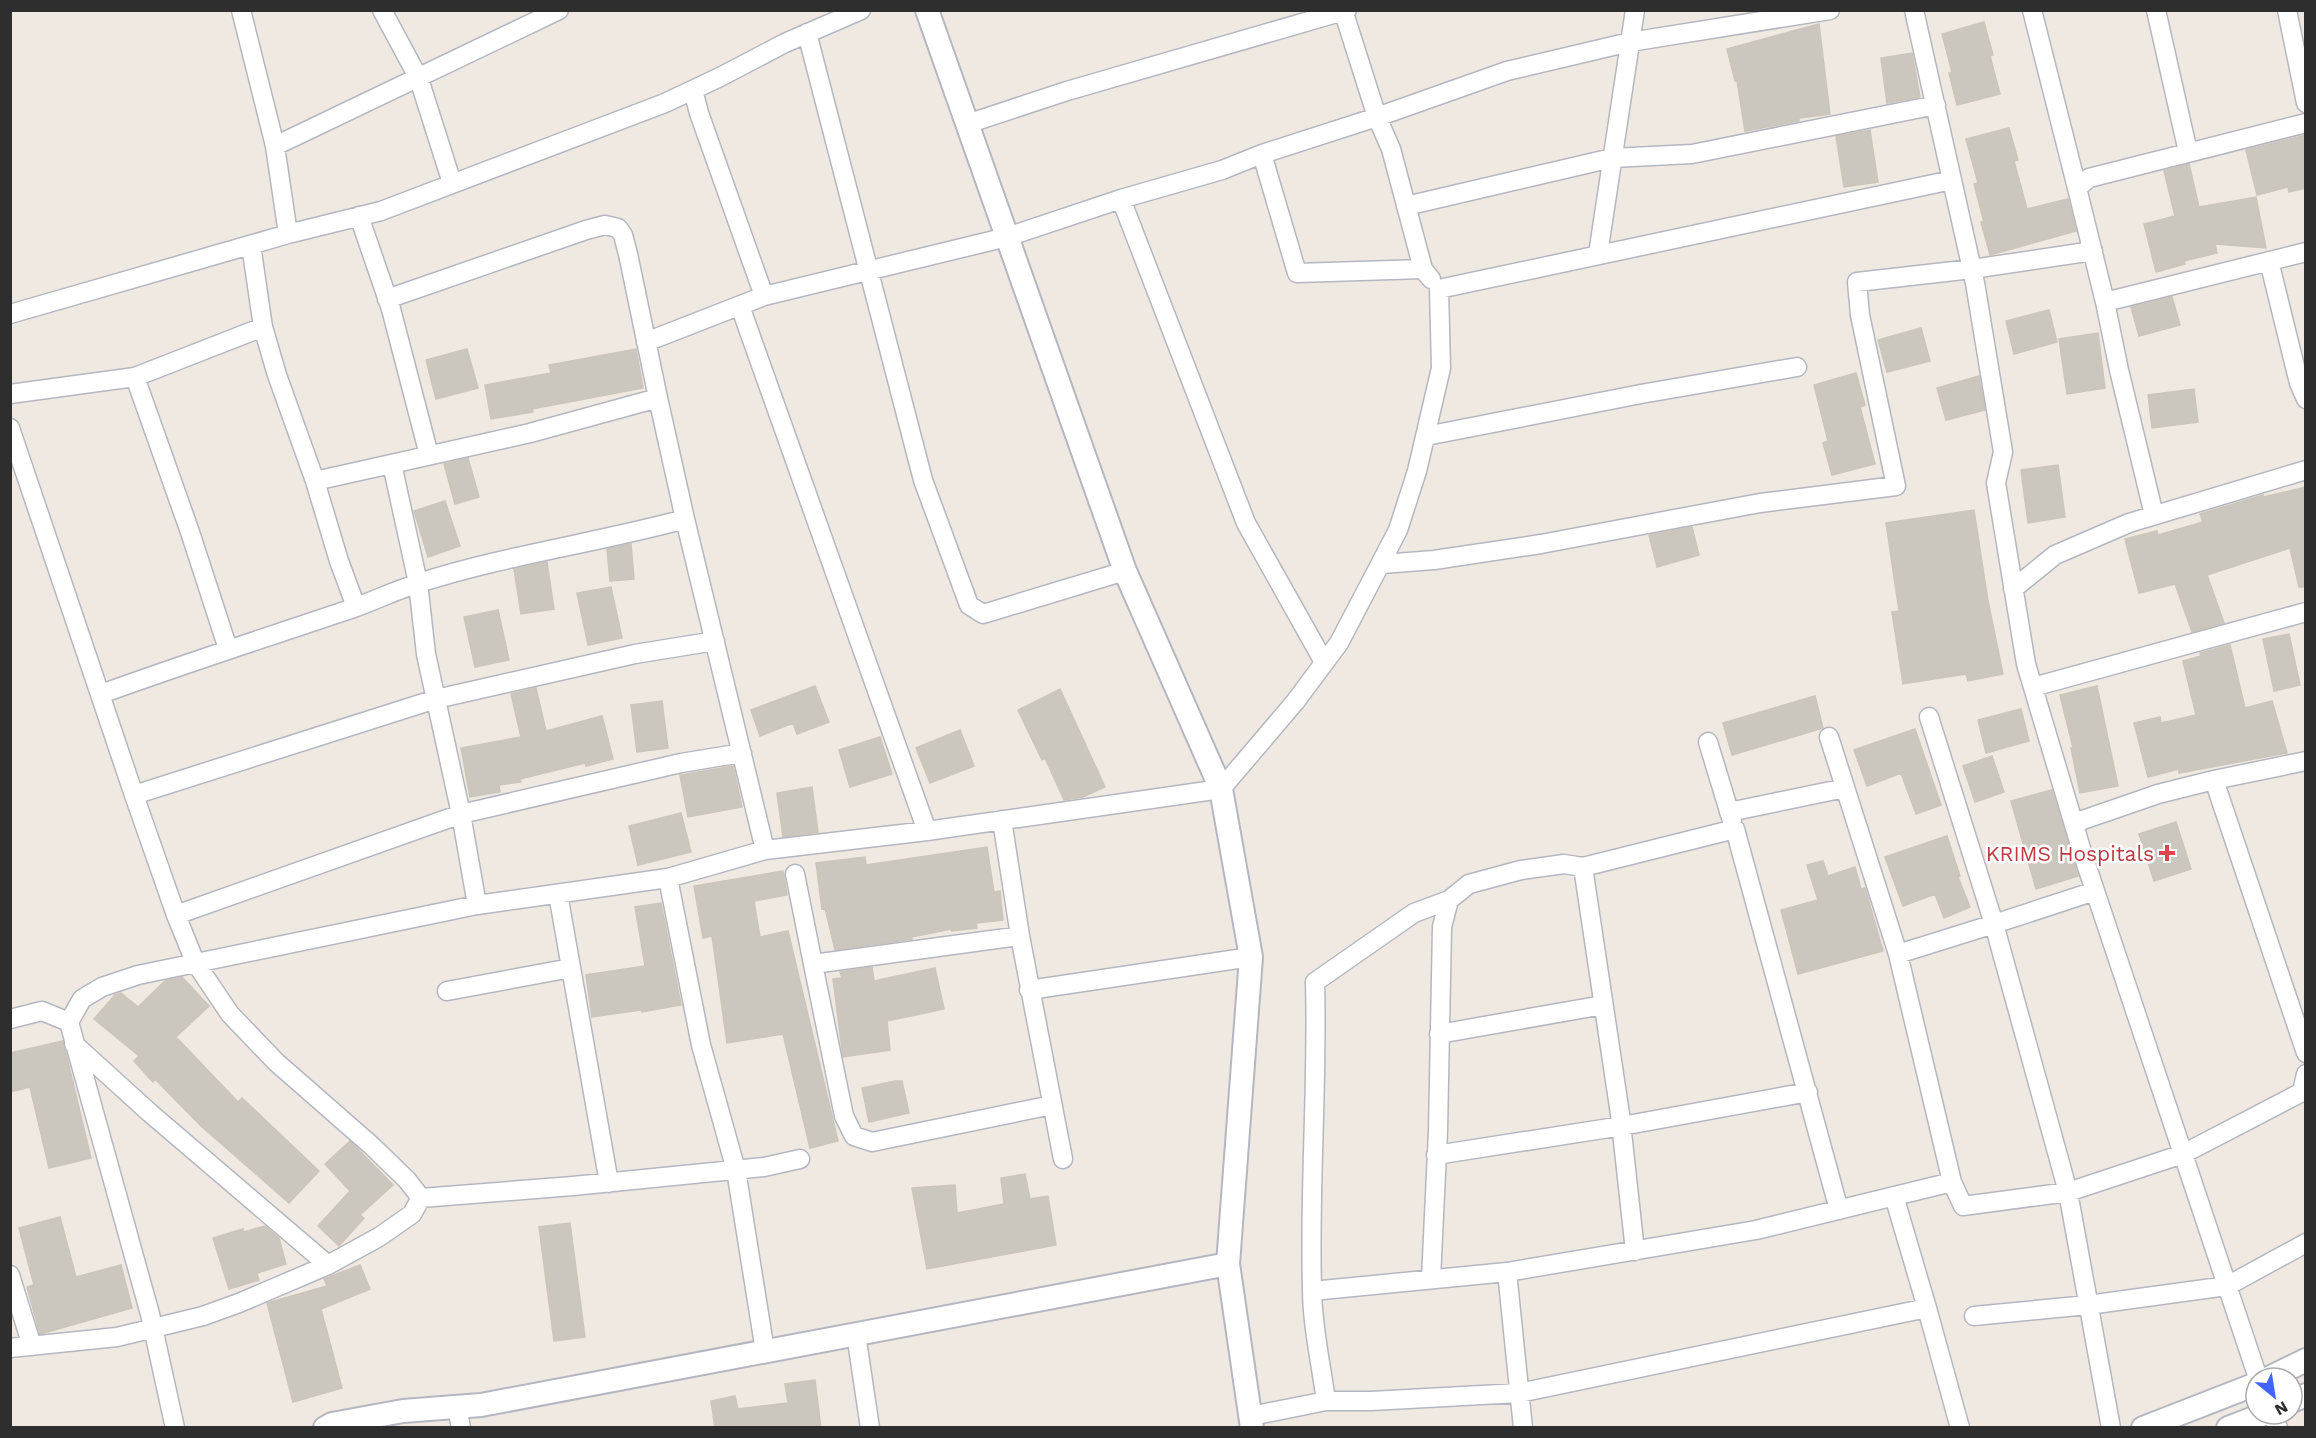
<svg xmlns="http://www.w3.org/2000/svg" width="2316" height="1438" font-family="'Work Sans',sans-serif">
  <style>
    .building { fill: #cbc7bf; stroke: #cbc5ba; stroke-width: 1.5 }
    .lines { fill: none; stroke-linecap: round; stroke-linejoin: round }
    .minor-casing { stroke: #b4b7c1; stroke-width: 21 }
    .tertiary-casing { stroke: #b4b7c1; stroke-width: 26 }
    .minor { stroke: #fff; stroke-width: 18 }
    .tertiary { stroke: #fff; stroke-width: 22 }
    .health-dot { fill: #e0444e; stroke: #fff; stroke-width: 2 }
    .labels { text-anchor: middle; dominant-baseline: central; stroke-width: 5; stroke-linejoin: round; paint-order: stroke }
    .health-label { font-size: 21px; fill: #be3a42; stroke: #fff; text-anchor: end }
  </style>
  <rect width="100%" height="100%" fill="#efe9e1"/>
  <path class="building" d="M1984 22 1993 55 1990 56 2000 94 1957 105 1949 73 1952 72 1942 34Z
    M1819 24 1830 114 1799 118V121L1745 131 1737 81H1735L1727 49Z
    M1912 53 1920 97 1887 103 1881 58Z
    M2009 128 2018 160 2014 161 2027 209 2068 199 2076 231 1990 255 1981 222H1984L1974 184 1978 183 1966 139Z
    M1870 130 1878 182 1844 187 1836 136Z
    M2306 135V188L2289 192 2288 187 2257 195 2246 150Z
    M2189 164 2199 207 2256 197 2266 248 2215 244 2217 253 2184 261 2185 264 2156 272 2144 224 2175 216 2164 171Z
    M2172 297 2180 325 2139 336 2131 307Z
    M2049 310 2057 342 2014 354 2006 321Z
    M1921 328 1930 361 1887 372 1878 340Z
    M2098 333 2105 388 2067 394 2059 339Z
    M467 349 478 388 436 399 426 360Z
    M636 349 643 388 532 409 533 412 491 419 485 385 551 373 549 365Z
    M1856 373 1865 405 1860 407 1875 464 1832 475 1823 443 1828 441 1814 385Z
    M1979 376 1985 410 1946 420 1937 388Z
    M2194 389 2198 422 2152 428 2148 395Z
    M468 458 479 497 455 504 444 464Z
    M2058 465 2065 517 2028 523 2021 470Z
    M2306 487V587H2299L2290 548 2207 575 2224 623 2192 632 2175 584 2139 593 2125 539 2157 531 2158 535 2203 522 2200 514 2263 495V497Z
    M445 501 460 546 428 557 414 511Z
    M1974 510 1988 601 2003 674 1968 681 1966 674 1903 684 1892 612 1899 611 1886 523Z
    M1692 527 1699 555 1657 567 1649 535Z
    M631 544 634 579 610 581 607 549Z
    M547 562 554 609 521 614 514 569Z
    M611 587 622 638 588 645 577 593Z
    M498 610 509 660 475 667 464 617Z
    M2289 634 2300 685 2274 691 2263 639Z
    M2230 645 2245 708 2272 701 2287 753 2179 773V769L2148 777 2134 723 2160 717 2161 723 2196 715 2183 661 2201 656 2200 653Z
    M815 686 829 722 797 734 793 723 760 736 751 710Z
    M2097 686 2118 786 2080 793 2071 748H2073L2060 695Z
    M536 688 546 731 602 716 613 759 586 766 585 763 520 779 521 782 499 785 500 792 470 797 461 748 521 737 511 694Z
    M1060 689 1105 787 1083 797 1064 800 1045 758 1042 760 1018 710Z
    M1815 696 1823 728 1732 755 1723 723Z
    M662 701 668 748 637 752 631 705Z
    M2021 709 2029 741 1986 753 1978 720Z
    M1915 729 1941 805 1916 814 1901 773 1867 786 1854 750Z
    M960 730 974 766 930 783 916 748Z
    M880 737 892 774 850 787 839 750Z
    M1992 756 2004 792 1975 802 1963 766Z
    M733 766 742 807 688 817 680 775Z
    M812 787 818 832 783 837 777 793Z
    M2052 790 2078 876 2036 889 2011 801Z
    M681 813 691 852 638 865 629 826Z
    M2176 822 2191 869 2154 881 2139 834Z
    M1947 836 1960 876 1958 877 1970 907 1944 918 1935 894 1903 906 1885 857Z
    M987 847 994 892 1000 891 1003 920 976 923 977 928 952 931 951 929 912 937V939L835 950 825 908 822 909 816 863 865 857 866 865Z
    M1823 861 1828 876 1855 867 1861 889 1865 888 1883 951 1798 974 1781 910 1818 900 1807 865Z
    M783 871 787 895 754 901 760 937 788 931 838 1141 810 1148 783 1034 727 1043 712 936 703 938 694 886Z
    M661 903 681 1005 642 1012 641 1010 592 1017 586 975 645 966 635 907Z
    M872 967 874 981 935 968 944 1009 887 1021 890 1050 843 1057 833 979 842 978 840 972Z
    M182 977 209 1006 176 1037 238 1102 242 1098 319 1171 289 1203 201 1126 155 1079 153 1082 134 1061 139 1056 94 1019 115 995 121 993 138 1007 165 981Z
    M63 1041 91 1158 49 1168 30 1087 10 1092V1053Z
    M895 1081H902L909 1113 869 1122 862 1088Z
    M350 1141 393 1185 360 1215 364 1218 339 1246 318 1226 350 1191 325 1164Z
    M1025 1174 1030 1199 1048 1196 1056 1245 927 1269 912 1188 955 1185 957 1213 1004 1204 1001 1178Z
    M60 1217 76 1277 121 1265 132 1308 40 1334 27 1287 34 1285 19 1228Z
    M570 1223 585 1337 554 1341 539 1227Z
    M265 1226 279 1238 286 1264 257 1273 259 1280 229 1289 213 1238 243 1229 244 1232Z
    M360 1265 370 1289 321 1309 342 1388 293 1402 267 1303 327 1286 324 1279Z
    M815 1380 821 1428H715L711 1401 735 1396 738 1409 788 1403 785 1384Z"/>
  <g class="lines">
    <g class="minor-casing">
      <path id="minor" d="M241 10 275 146
        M382 10 419 79 452 183
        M1343 10 1377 117 1391 149 1423 269 1431 279
        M1914 10 1975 283 2003 452 1996 483 2026 664 2083 855 2258 1378
        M2032 10 2077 188
        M2156 10 2188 152
        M2287 10 2306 103
        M807 33 923 480 969 605 983 614 1125 571
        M693 90 699 113 764 296
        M2306 123 2089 178 2077 188 2105 302 2306 252
        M967 124 1067 91 1347 10
        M1262 154 1377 117 1507 71 1630 42 1830 10
        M1121 199 1246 523 1324 662
        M1406 206 1612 158 1692 154 1936 105
        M359 216 391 309 429 455
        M288 234 275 146 559 10
        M251 245 263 327 277 375 315 481 339 561 356 607
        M1598 254 1635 10
        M2269 261 2299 383 2306 399
        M2105 302 2119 370 2154 515
        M740 306 927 831
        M10 314 288 234 381 211 665 103 720 77 785 43 861 10
        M646 342 764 296 1007 237 1121 199 1222 170 1262 154 1297 273 1423 269
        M135 377 190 532 228 649
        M10 394 135 377 263 327
        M658 398 685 519 765 850
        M10 428 134 795 176 915 195 962 230 1014 276 1062 372 1146 407 1180 421 1198 412 1214 379 1237 328 1265 239 1303 203 1316 117 1337 10 1348
        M1426 436 1641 394 1797 367
        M392 464 418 583 426 654 461 814 477 905
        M315 481 530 433 658 398 628 254 623 235 618 228 605 225 586 230 387 299
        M1382 564 1434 560 1541 544 1760 503 1896 486 1860 315 1857 282 1972 269 2093 251
        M2013 589 2055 555 2129 523 2306 470
        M2033 687 2306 612
        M101 694C184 664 267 637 351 609 374 601 396 590 419 583 506 555 597 543 685 519
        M1829 737 1898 954 1952 1182
        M1708 742 1732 821
        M2214 780 2306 761
        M134 795 436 699 635 654 715 641
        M1729 812 1845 788
        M1002 820 1020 936
        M2074 823 2158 794 2214 780 2306 1053
        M1583 867 1735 829 1839 1210
        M795 874 813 964 1020 936 1063 1159
        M668 878 701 1045 736 1170 765 1351
        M2095 891 1994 924 2068 1192 2111 1428
        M558 894 609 1183
        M176 915 461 814 681 763 742 753
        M1898 954 1994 924 1929 717
        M813 964 844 1116 854 1136 872 1142 1052 1105
        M1029 990 1251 957
        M447 991 571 968
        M10 1019 42 1011 69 1022
        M1439 1034 1603 1005
        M74 1044 150 1113 328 1265
        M1436 1155 1622 1126 1808 1092
        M421 1198 573 1186 764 1167 800 1159
        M1507 1272 1756 1230 1952 1182 1963 1206 2068 1192 2183 1154 2302 1092 2306 1074
        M10 1275 32 1346
        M1431 1279 1438 1131 1442 927 1449 900 1469 884 1521 870 1564 864 1583 867 1620 1114 1635 1251
        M1312 1291 1507 1272 1523 1428
        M1927 1308 1960 1428
        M1974 1316 2088 1305 2227 1286 2306 1243
        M856 1334 870 1428
        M1326 1401C1321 1364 1312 1325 1312 1288 1309 1186 1318 1084 1315 982L1414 913 1449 900
        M457 1407 461 1428
        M2272 1414 2278 1428
        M1251 1416 1326 1401H1371L1519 1393 1927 1308 1894 1196
        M175 1428 150 1314 69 1022 82 999 102 987 138 975 477 905 668 878 765 850 927 831 1221 789 1295 702 1339 643 1398 530 1417 471 1441 368 1439 289 1952 180"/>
    </g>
    <g class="tertiary-casing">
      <path id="tertiary" d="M927 10 1125 571 1221 789 1251 957 1228 1264 1252 1428
        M2269 1378 2306 1360
        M2292 1401 2306 1395
        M325 1428 332 1424 403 1411 481 1405 1228 1264
        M2143 1428 2256 1384
        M2228 1428 2264 1414"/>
    </g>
    <use href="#minor" class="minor"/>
    <use href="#tertiary" class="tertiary"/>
  </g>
  <path class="health-dot" d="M2164 844h6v6h6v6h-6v6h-6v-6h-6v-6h6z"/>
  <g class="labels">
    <g class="health-label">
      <text x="2154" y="853">KRIMS Hospitals</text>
    </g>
  </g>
  <rect width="2316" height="1438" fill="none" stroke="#2e2e2e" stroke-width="24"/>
  <g transform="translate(2274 1396) rotate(150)"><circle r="28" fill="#ffffff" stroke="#ababab" stroke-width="1.5"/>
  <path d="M0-4.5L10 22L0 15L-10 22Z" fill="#4264fb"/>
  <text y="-9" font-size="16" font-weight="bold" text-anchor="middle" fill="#2e2e2e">N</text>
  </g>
</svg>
